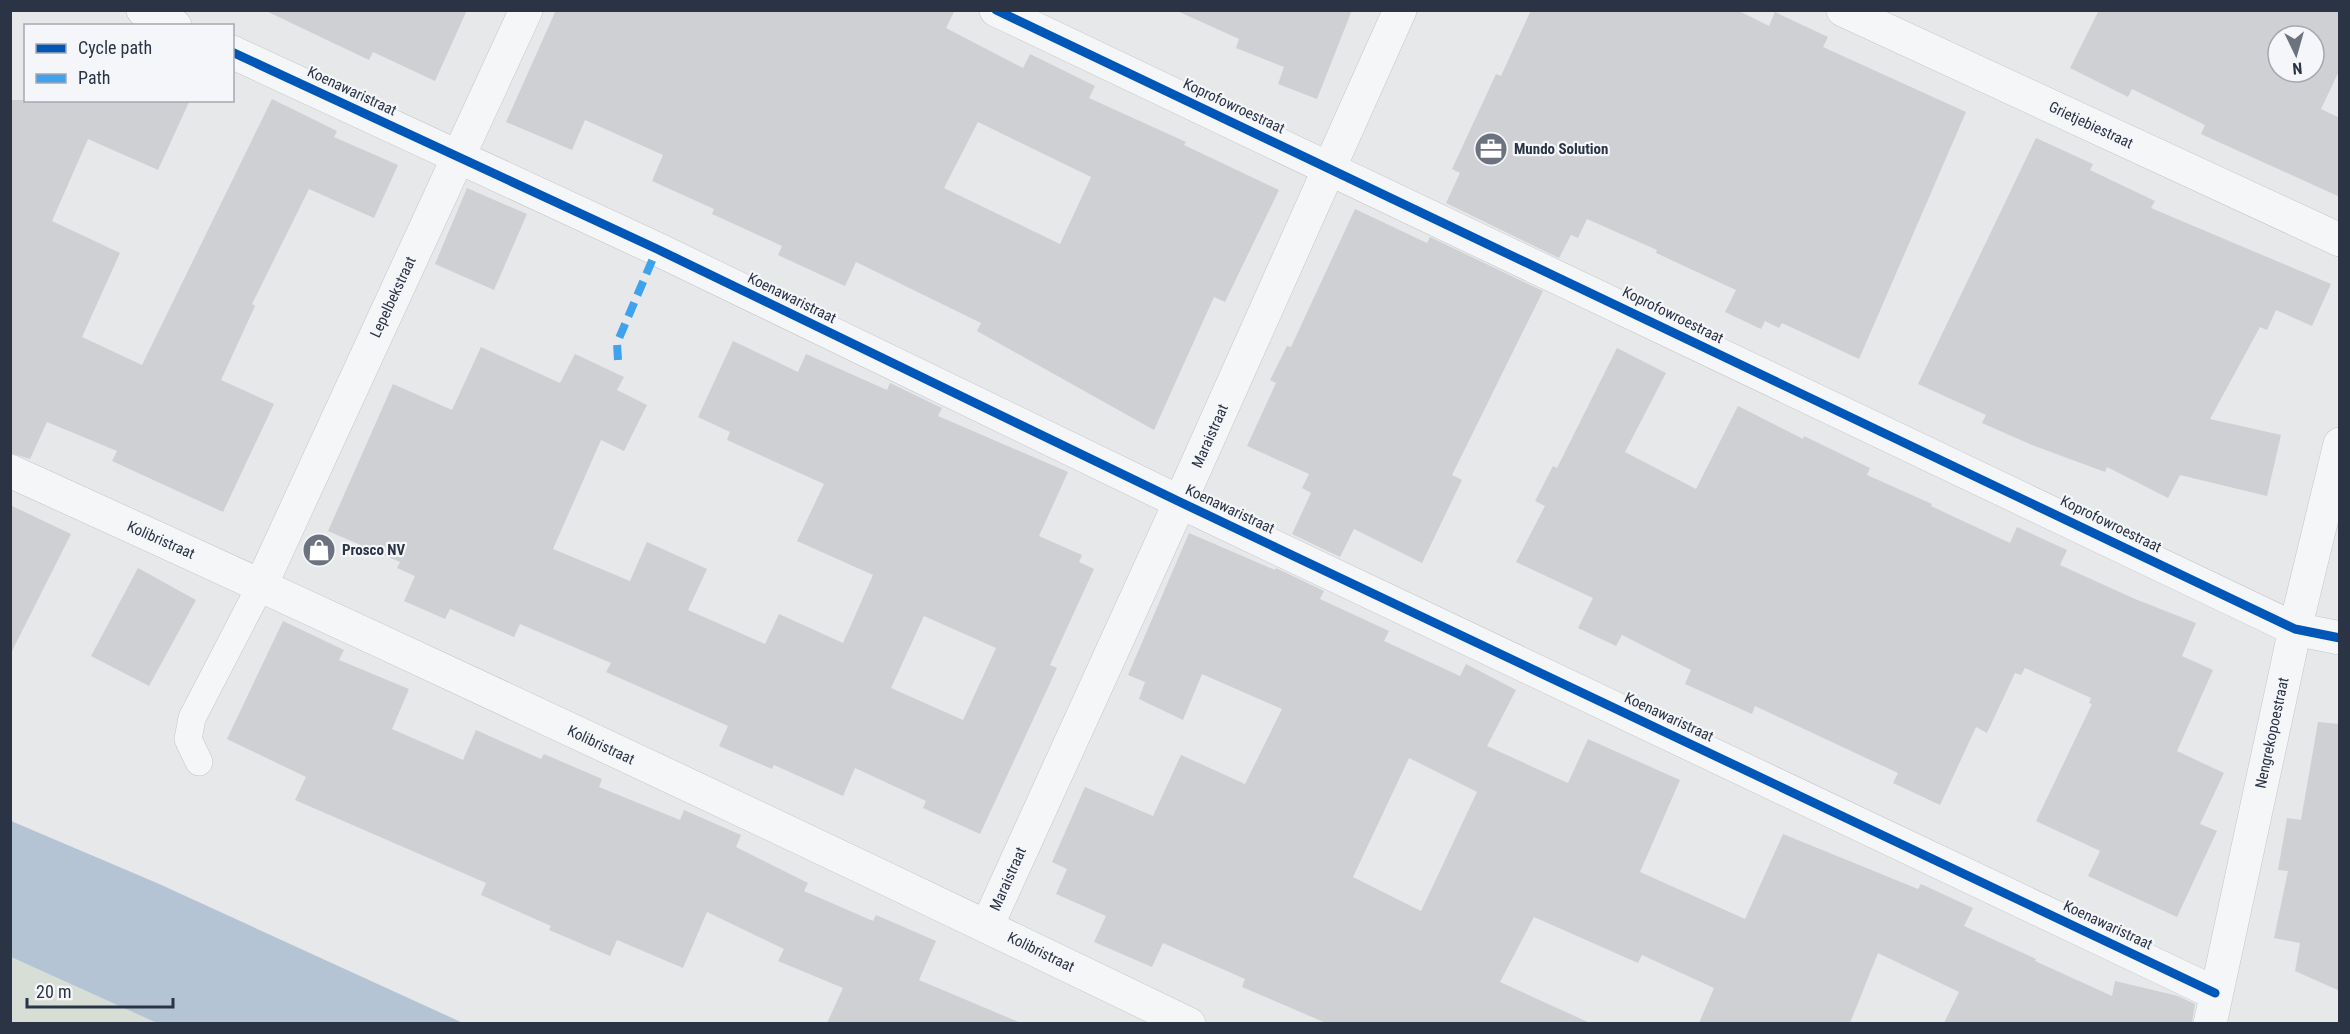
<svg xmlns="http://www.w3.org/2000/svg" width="2350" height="1034" font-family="'Roboto Condensed',sans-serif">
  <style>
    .green { fill: #d6ded6 }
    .water { fill: #b4c4d5 }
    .building { fill: #ced0d3; fill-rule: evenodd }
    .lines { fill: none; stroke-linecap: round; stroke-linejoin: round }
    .lane-casing { stroke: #c4c6c8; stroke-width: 28 }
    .street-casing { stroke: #c4c6c8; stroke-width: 34 }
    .lane { stroke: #f5f6f7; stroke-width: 27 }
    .street { stroke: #f5f6f7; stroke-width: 33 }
    .quiet { stroke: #3ea3ec; stroke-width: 8; stroke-dasharray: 15 8; stroke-linecap: butt }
    .cycleway-casing { stroke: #f4f6f9; stroke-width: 13 }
    .cycleway { stroke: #0057b8; stroke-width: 9 }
    .labels { text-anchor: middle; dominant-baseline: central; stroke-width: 4.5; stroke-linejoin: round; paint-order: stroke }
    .street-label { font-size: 15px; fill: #2b3445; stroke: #f4f6f9 }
    .poi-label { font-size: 15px; font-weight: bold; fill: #2b3445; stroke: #f4f6f9; text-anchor: start }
  </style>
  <rect width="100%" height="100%" fill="#e6e8ea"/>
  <path class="green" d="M11 957 157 1023 11 1024Z"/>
  <path class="water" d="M11 821 157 883 463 1023H157L11 957Z"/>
  <path class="building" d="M264 10H467L435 81 373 52 369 60Z
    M556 10H955L946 28 1023 68 1030 54 1095 86 1089 98 1186 142 1184 145 1279 190 1225 302 1214 297 1154 430 977 331 981 323 856 262 845 286 778 255 782 246 712 214 714 209 652 181 663 155 585 120 572 150 506 122ZM978 122 1091 177 1060 244 944 188Z
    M1175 10H1352L1317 99 1278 84 1284 67 1236 48 1239 39Z
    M1531 10H1737L1769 26 1775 12 1828 37 1823 47 1966 112 1859 359 1782 323 1779 328 1765 321 1761 329 1725 312 1736 290 1656 253 1657 250 1587 219 1578 238 1571 235 1559 258 1446 203 1460 173 1452 169 1496 74 1501 76Z
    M2099 10H2340V69L2321 109 2340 118V197L2201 134 2205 125 2132 89 2128 97 2070 68ZM2278 36H2314V72H2278Z
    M272 99 337 131 334 137 398 165 374 218 309 189 252 304 255 306 221 380 274 404 223 512 112 461 117 451 47 422 30 459 10 453V100H190L158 170 88 139 52 221 120 253 82 337 142 365Z
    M2036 138 2093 164 2090 170 2155 201 2151 208 2331 284 2312 326 2276 310 2267 330 2260 327 2210 419 2281 435 2267 496 2180 475 2168 498 2107 467 2105 472 2032 445 1982 423 1986 415 1918 384Z
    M467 188 527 214 494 290 435 264Z
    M1355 209 1427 243 1430 237 1543 291 1452 475 1462 480 1422 563 1354 529 1340 557 1292 534 1311 493 1302 488 1309 474 1247 446 1276 383 1270 380 1287 346 1291 347Z
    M733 341 798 372 806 354 887 390 890 383 942 408 938 416 1068 472 1039 536 1082 555 1079 562 1094 569 1050 665 1057 668 980 834 923 808 926 801 855 768 843 796 774 765 772 769 719 746 728 726 606 672 611 663 520 624 514 637 450 609 445 619 404 601 415 576 397 568 400 562 328 531 393 384 452 410 481 347 560 383 575 354 624 377 617 390 647 405 624 451 601 440 553 549 630 581 647 542 707 569 688 610 765 644 779 614 843 643 873 575 797 541 824 484 727 440 730 432 698 417ZM924 616 996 648 963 720 891 688Z
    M1617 348 1666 373 1625 452 1696 489 1738 406 1803 439 1804 436 1870 468 1867 475 1932 504 1931 506 2010 543 2017 527 2067 550 2060 565 2135 599 2196 623 2182 656 2213 670 2177 751 2224 773 2200 824 2217 831 2177 917 2088 876 2100 851 2036 821 2092 704 2089 703 2091 698 2025 668 2021 675 2015 673 1987 733 1976 727 1940 805 1893 783 1898 773 1755 706 1752 714 1685 684 1691 670 1622 635 1616 646 1578 628 1593 598 1516 562 1545 506 1535 501 1553 466 1557 468Z
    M10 505 71 534 10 655Z
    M1189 533 1275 570 1276 568 1324 591 1320 599 1389 631 1384 641 1460 676 1466 664 1516 690 1487 746 1568 783 1588 739 1680 780 1640 872 1745 919 1783 834 1918 889 1921 884 1973 908 1964 926 2036 959 2035 961 2112 996 2115 981 2178 996 2195 1004 2192 1023H1944L1959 992 1878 953 1850 1023H1699L1714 988 1642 955 1638 963 1534 917 1500 982 1590 1023H1326L1242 987 1245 979 1163 943 1152 967 1094 942 1106 916 1056 894 1067 869 1052 862 1085 787 1153 816 1181 755 1245 784 1282 709 1202 674 1183 720 1139 699 1145 682 1128 675ZM1409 758 1477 792 1421 911 1353 877Z
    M138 568 196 600 149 686 91 656Z
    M283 621 344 650 339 660 409 689 392 729 463 760 476 730 541 759 544 754 602 779 599 787 680 820 684 810 741 835 736 847 808 883 804 891 873 921 876 915 936 941 919 980 1021 1023H827L843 988 778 961 784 949 707 912 683 968 617 940 610 956 549 930 551 926 481 895 486 883 295 800 306 777 227 739Z
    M2318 722 2340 724V991L2295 971 2300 943 2274 938 2288 871 2278 870 2287 818 2301 820Z"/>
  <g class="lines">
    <g class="lane-casing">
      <path id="lane" d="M199 762 188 739 192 718 261 585"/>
    </g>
    <g class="street-casing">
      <path id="street" d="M143 10 175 26
        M996 10 2295 629 2340 638
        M1843 10 2340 240
        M232 52 657 249 1180 502 2215 993
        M10 471C406 651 798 835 1189 1024
        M261 585 526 10
        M987 926 1180 502 1400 10
        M2210 1024 2295 629 2340 444"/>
    </g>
    <use href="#lane" class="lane"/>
    <use href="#street" class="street"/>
    <path class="quiet" d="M618 360 617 343 657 249"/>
    <g class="cycleway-casing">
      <path id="cycleway" d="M996 10 2295 629 2340 638
        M232 52 657 249 1180 502 2215 993"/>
    </g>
    <use href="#cycleway" class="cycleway"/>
  </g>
  <defs>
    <g id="office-disc" transform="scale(1.725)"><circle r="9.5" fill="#6c737f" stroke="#f4f6f9"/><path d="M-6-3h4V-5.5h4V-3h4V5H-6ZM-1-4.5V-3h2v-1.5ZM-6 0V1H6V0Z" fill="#fff"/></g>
    <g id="shop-disc" transform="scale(1.725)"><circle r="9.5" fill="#6c737f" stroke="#f4f6f9"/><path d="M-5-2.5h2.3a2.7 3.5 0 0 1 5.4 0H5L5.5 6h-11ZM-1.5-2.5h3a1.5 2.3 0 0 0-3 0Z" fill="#fff"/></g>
  </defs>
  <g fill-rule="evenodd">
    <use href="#office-disc" x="1491" y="149"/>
    <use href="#shop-disc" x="319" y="550"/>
  </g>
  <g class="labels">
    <g class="street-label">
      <text transform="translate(352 91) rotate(25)">Koenawaristraat</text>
      <text transform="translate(1234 106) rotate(25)">Koprofowroestraat</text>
      <text transform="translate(2091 125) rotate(25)">Grietjebiestraat</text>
      <text transform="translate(393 297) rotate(-65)">Lepelbekstraat</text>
      <text transform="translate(792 298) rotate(26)">Koenawaristraat</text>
      <text transform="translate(1673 315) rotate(26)">Koprofowroestraat</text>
      <text transform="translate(1210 436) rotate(-66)">Maraistraat</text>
      <text transform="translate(1230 509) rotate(25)">Koenawaristraat</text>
      <text transform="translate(2111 524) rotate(26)">Koprofowroestraat</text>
      <text transform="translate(161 540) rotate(24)">Kolibristraat</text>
      <text transform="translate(1669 717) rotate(25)">Koenawaristraat</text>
      <text transform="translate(2272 733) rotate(-78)">Nengrekopoestraat</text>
      <text transform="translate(601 745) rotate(25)">Kolibristraat</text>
      <text transform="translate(1008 879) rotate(-66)">Maraistraat</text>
      <text transform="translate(2108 925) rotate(25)">Koenawaristraat</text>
      <text transform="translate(1041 952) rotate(26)">Kolibristraat</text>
    </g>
    <g class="poi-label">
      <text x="1514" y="149">Mundo Solution</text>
      <text x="342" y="550">Prosco NV</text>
    </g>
  </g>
  <rect width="2350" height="1034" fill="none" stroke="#2b3445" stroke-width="24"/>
  <rect x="24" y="24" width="210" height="78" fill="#f4f6f9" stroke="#a4a8b1" stroke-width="1.5"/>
  <rect x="36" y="44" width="30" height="9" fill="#0057b8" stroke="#a4a8b1" stroke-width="1.5"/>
  <text x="78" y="54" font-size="18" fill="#2b3445">Cycle path</text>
  <rect x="36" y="74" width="30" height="9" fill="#3ea3ec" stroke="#a4a8b1" stroke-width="1.5"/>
  <text x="78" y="84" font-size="18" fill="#2b3445">Path</text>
  <g transform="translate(2296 54) rotate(175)"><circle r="28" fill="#f4f6f9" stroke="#a4a8b1" stroke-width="1.5"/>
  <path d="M0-4.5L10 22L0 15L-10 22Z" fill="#6c737f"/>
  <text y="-9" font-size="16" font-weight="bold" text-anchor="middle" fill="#2b3445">N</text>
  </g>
  <path d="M27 998v9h146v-9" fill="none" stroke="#2b3445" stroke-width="3"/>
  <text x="36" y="998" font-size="18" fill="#2b3445" stroke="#f4f6f9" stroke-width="4.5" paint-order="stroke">20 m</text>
</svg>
